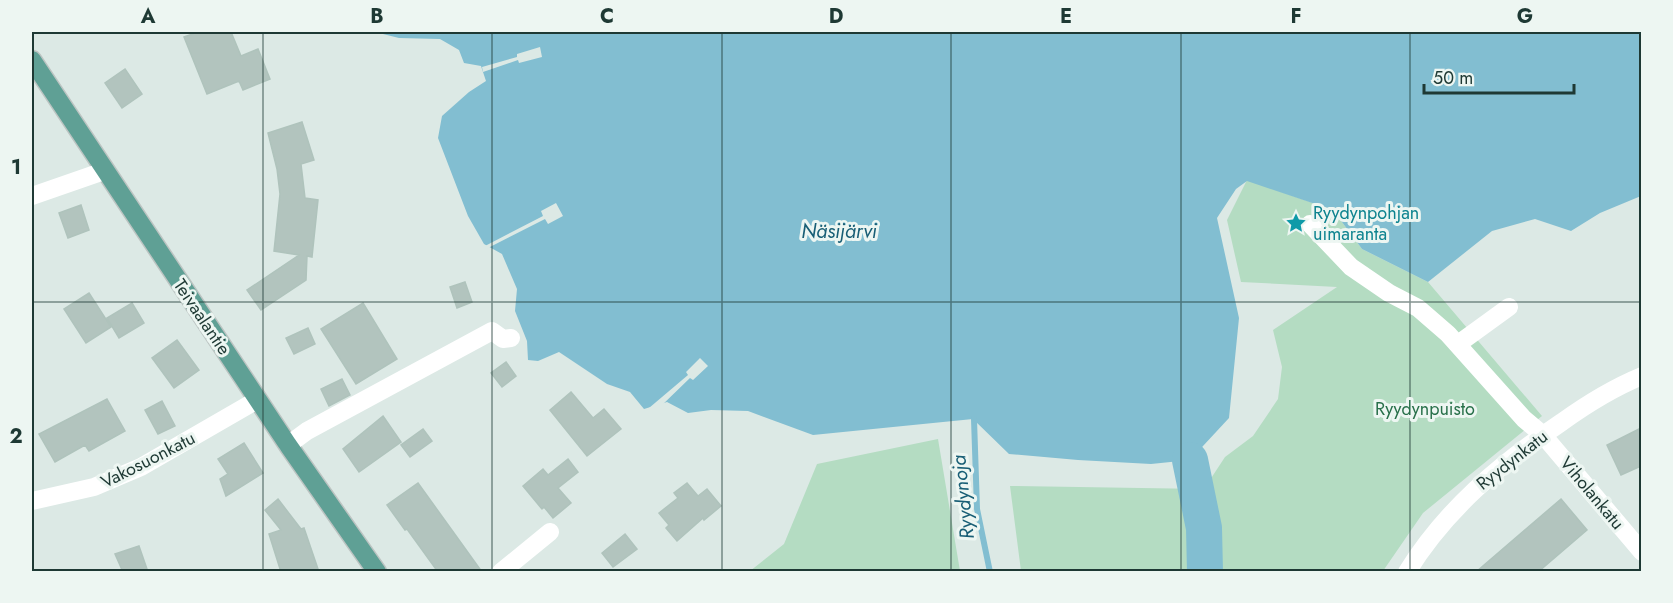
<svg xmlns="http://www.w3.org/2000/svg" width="1673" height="603" font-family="Jost,sans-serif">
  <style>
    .green { fill: #b4dcc2 }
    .water { fill: #82bed1 }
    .pier { fill: #dce9e5 }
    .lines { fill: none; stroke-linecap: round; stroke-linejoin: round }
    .stream { stroke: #82bed1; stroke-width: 6 }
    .river { stroke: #82bed1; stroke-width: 36 }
    .building { fill: #b2c4be; stroke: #afc3bc; stroke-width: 1.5 }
    .major-casing { stroke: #bcc4c2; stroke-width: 21 }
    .minor { stroke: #fff; stroke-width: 18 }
    .major { stroke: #5fa095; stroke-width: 18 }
    .grid { fill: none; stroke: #1e3934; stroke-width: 1.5; stroke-opacity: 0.55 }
    .labels { text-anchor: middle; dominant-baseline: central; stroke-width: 6; stroke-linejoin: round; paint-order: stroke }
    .culture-label { font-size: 18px; fill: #0d838f; stroke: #edf6f2; text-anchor: start }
    .street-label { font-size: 18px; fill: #1e3934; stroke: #edf6f2 }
    .park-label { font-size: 18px; fill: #28704a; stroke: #edf6f2 }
    .water-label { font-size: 20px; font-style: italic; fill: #185e75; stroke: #edf6f2 }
    .neatline { fill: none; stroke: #1e3934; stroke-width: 2 }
    .grid-label { font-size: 20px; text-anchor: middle; font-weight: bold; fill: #1e3934 }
  </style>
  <rect width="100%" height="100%" fill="#dce9e5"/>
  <path class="green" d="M1247 180 1333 210 1362 249 1428 282 1542 416 1423 513 1383 571H1021L1010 486 1204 489 1225 457 1253 436 1278 399 1282 367 1273 330 1337 287 1241 282 1227 220Z
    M938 439 960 571H750L784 544 817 464Z"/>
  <path class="water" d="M378 32H1641V196L1600 213 1571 231 1535 219 1492 231 1428 282 1362 249 1333 210 1247 181 1236 189 1217 218 1239 318 1229 418 1190 460 1151 464 1078 460 1009 454 973 419 813 435 748 411 711 410 688 413 667 402 644 409 630 392 607 384 559 352 538 361 528 360 527 341 515 311 517 289 502 254 484 244 468 216 438 138 442 116 469 92 486 81 481 66 464 63 459 50 440 39 399 38 379 33Z"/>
  <path class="pier" d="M540 47 542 57 519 63 518 60 483 72 482 67 517 57V54Z
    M556 203 563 216 548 224 545 219 486 249 485 246 543 216 541 211Z
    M700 358 708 366 693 380 690 378 659 408 651 410 649 408 688 375 686 372Z"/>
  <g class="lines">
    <path class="stream" d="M974 419 977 509 990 572"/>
    <path class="river" d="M1190 460 1204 528 1205 572"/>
  </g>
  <path class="building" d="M198 32H231L241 56 258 49 270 79 243 90 239 81 207 94 184 37Z
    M125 69 142 94 122 108 105 83Z
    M302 122 314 160 301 164 305 198 318 200 312 257 307 256 306 280 261 310 247 290 299 255 274 251 280 194 277 169 268 133Z
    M81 205 89 230 68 238 59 213Z
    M465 282 472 302 457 308 450 287Z
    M89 293 111 327 86 343 64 309Z
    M132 303 144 323 119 338 107 318Z
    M363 303 397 359 356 384 321 329Z
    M308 328 315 344 294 354 286 338Z
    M177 340 199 370 174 388 152 358Z
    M506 362 516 376 502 387 491 373Z
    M342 379 350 395 329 406 321 389Z
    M571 392 593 418 604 409 621 429 587 456 550 410Z
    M107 399 125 431 89 451 85 445 55 462 39 434Z
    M162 401 175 426 158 434 145 410Z
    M383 416 401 442 359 472 343 449Z
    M1641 428V466L1621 475 1607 445Z
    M423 429 432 441 410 457 401 445Z
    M244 443 263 473 226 496 220 479 228 474 218 459Z
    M568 459 578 472 558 488 571 503 553 518 544 507 542 509 523 486 543 469 548 475Z
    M418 483 459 540 482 572H438L407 529 405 530 387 505Z
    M687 483 698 496 707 489 721 506 704 520 703 518 677 541 666 528 669 525 659 513 678 498 674 493Z
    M278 499 301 529 304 528 319 572H281L269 534 281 530 265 510Z
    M1561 499 1587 530 1538 572H1476Z
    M625 534 637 549 613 567 602 553Z
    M139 546 148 572H123L115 554Z"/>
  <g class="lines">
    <g class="major-casing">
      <path id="major" d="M32 60 288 445 377 572"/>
    </g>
    <path class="minor" d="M32 196 104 171
      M1310 224 1351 267 1389 293 1418 308 1448 334 1524 419 1543 435 1642 552
      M1458 344 1509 307
      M288 445 307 431 492 331 503 339 511 338
      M32 501 94 487 141 467 257 400
      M501 572 550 532
      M1407 572C1446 509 1501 463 1562 422 1587 404 1613 388 1642 376"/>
    <use href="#major" class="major"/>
  </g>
  <path class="grid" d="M263 32V572M492 32V572M722 32V572M951 32V572M1181 32V572M1410 32V572M32 302H1642"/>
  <defs>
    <g id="sight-bare" transform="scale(1.62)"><path d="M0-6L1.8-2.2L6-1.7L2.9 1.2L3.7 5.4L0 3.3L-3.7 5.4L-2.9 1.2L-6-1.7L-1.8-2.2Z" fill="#0f9aa8" stroke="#edf6f2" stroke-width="2.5" paint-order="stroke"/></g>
  </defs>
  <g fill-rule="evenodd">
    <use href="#sight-bare" x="1296" y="223"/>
  </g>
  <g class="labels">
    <g class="culture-label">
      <text x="1313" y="213">Ryydynpohjan<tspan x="1313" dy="21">uimaranta</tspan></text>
    </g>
    <g class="street-label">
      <text transform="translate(202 317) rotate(56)">Teivaalantie</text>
      <text transform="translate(148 460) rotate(-27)">Vakosuonkatu</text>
      <text transform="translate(1512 460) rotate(-38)">Ryydynkatu</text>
      <text transform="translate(1592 493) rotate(50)">Viholankatu</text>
    </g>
    <g class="park-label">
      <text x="1425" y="409">Ryydynpuisto</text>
    </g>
    <g class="water-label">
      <text x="839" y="231">Näsijärvi</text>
      <text transform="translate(963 497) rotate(-96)">Ryydynoja</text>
    </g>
  </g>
  <rect width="1673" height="603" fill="none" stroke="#edf6f2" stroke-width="66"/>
  <path d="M1424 84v9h150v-9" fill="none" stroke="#1e3934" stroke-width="3"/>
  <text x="1433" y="84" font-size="18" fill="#1e3934" stroke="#edf6f2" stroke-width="4.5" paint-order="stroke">50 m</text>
  <rect x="33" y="33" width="1607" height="537" class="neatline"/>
  <g class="grid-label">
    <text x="148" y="23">A</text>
    <text x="377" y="23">B</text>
    <text x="607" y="23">C</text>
    <text x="836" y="23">D</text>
    <text x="1066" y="23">E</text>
    <text x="1296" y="23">F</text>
    <text x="1525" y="23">G</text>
    <text x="16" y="174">1</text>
    <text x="16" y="443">2</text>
  </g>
</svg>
